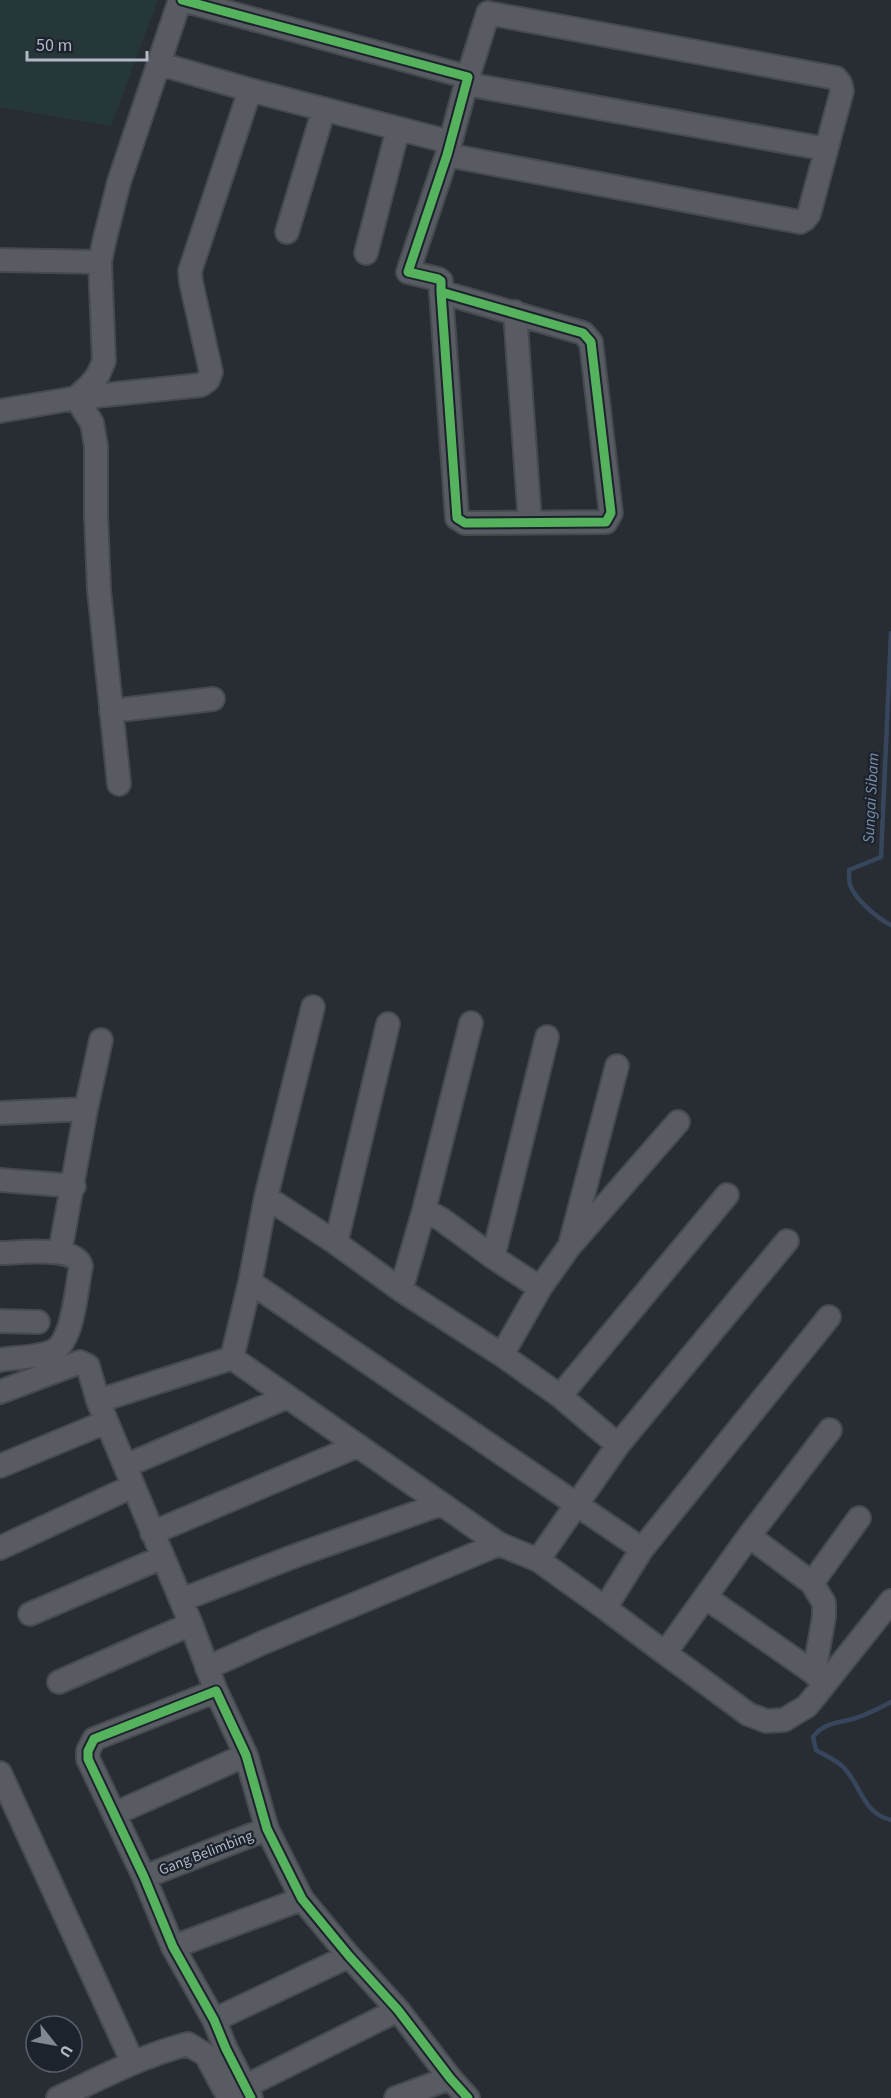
<svg xmlns="http://www.w3.org/2000/svg" width="891" height="2098" font-family="'Source Sans 3',sans-serif">
  <style>
    .green { fill: #263739 }
    .lines { fill: none; stroke-linecap: round; stroke-linejoin: round }
    .stream { stroke: #37465c; stroke-width: 4.5 }
    .minor-casing { stroke: #46494e; stroke-width: 26 }
    .minor { stroke: #585b62; stroke-width: 22 }
    .cycleway-casing { stroke: #1c232d; stroke-width: 13 }
    .cycleway { stroke: #56b35d; stroke-width: 9 }
    .labels { text-anchor: middle; dominant-baseline: central; stroke-width: 4.5; stroke-linejoin: round; paint-order: stroke }
    .street-label { font-size: 15px; fill: #b2b9c5; stroke: #1c232d }
    .water-label { font-size: 16px; font-style: italic; fill: #7c8faa; stroke: #1c232d }
  </style>
  <rect width="100%" height="100%" fill="#282d33"/>
  <path class="green" d="M0 0H158L111 126 0 107Z"/>
  <g class="lines">
    <path class="stream" d="M891 633 881 857 849 870C849 875 849 881 850 885 855 899 878 919 891 925
      M891 1702C880 1708 868 1714 856 1718 840 1723 824 1722 813 1737L816 1750C824 1755 834 1759 841 1765 861 1782 861 1813 891 1820"/>
    <g class="minor-casing">
      <path id="minor" d="M182 0 468 77 447 155 408 272 438 279 441 281V292L457 518 465 523 606 522 611 513 591 342 583 333 441 292
        M466 84 826 149
        M250 90 450 142
        M447 155 800 222 805 219 809 214 842 91 840 83 836 78 488 13 468 77
        M287 232 324 109
        M366 253 398 129
        M0 260 100 262
        M515 312 530 522
        M0 411 76 398 90 385 98 375 104 361 100 262 104 242 119 182 180 0
        M111 711 213 699
        M119 784 99 590 96 515V446L92 423 76 398 201 385 208 380 211 372 191 282 190 271 250 90 160 64
        M313 1007 266 1197 250 1282 232 1358 499 1544 538 1560 605 1608
        M471 1023 424 1210 441 1219 493 1257
        M388 1024 336 1243 401 1290 502 1355 560 1396 618 1445
        M0 1113 86 1109
        M0 1180 74 1186
        M266 1197 336 1243
        M571 1241 617 1066
        M60 1252 86 1109 101 1040
        M0 1253C19 1253 75 1245 81 1266 76 1288 74 1344 51 1352 36 1358 16 1357 0 1360
        M250 1282 642 1549
        M540 1288 493 1257 547 1037
        M401 1290 424 1210
        M829 1317 642 1549 605 1608 665 1653 749 1536 830 1430
        M0 1321 38 1322
        M502 1355 540 1288 569 1247 678 1122
        M0 1392 80 1362 88 1366 98 1401
        M560 1396 727 1195
        M0 1466 106 1422
        M125 1466 287 1397
        M152 1533 357 1446
        M749 1536 812 1583 859 1518
        M0 1548 133 1486
        M538 1560 618 1445 787 1241
        M812 1583 824 1603V1617L814 1673 824 1685 891 1601
        M705 1597 814 1673
        M181 1600 292 1557 441 1504
        M30 1614 163 1557
        M665 1653 748 1714 766 1721 784 1720 807 1706 824 1685
        M207 1668 262 1643 499 1544
        M59 1682 191 1624
        M216 1691 191 1624 98 1401 232 1358
        M0 1773 133 2063
        M114 1814 246 1755
        M144 1877 267 1829
        M173 1947 302 1899
        M214 2020 349 1956
        M246 2086 398 2010
        M58 2098C101 2078 143 2055 188 2044L206 2055 229 2098
        M251 2098 226 2049 214 2020 173 1947 144 1877 88 1759V1751L94 1739 216 1691 246 1755 267 1829 302 1899 349 1956 398 2010 450 2078 468 2098
        M396 2098 450 2078"/>
    </g>
    <use href="#minor" class="minor"/>
    <g class="cycleway-casing">
      <path id="cycleway" d="M182 0 468 77 447 155 408 272 438 279 441 281V292L457 518 465 523 606 522 611 513 591 342 583 333 441 292
        M251 2098 226 2049 214 2020 173 1947 144 1877 88 1759V1751L94 1739 216 1691 246 1755 267 1829 302 1899 349 1956 398 2010 450 2078 468 2098"/>
    </g>
    <use href="#cycleway" class="cycleway"/>
  </g>
  <g class="labels">
    <g class="street-label">
      <text transform="translate(206 1853) rotate(-21)">Gang Belimbing</text>
    </g>
    <g class="water-label">
      <text transform="translate(871 798) rotate(-87)">Sungai Sibam</text>
    </g>
  </g>
  <g transform="translate(54 2044) rotate(121)"><circle r="28" fill="#1c232d" stroke="#585f6a" stroke-width="1.5"/>
  <path d="M0-4.5L10 22L0 15L-10 22Z" fill="#828892"/>
  <text y="-9" font-size="16" font-weight="bold" text-anchor="middle" fill="#b2b9c5">U</text>
  </g>
  <path d="M27 51v9h120v-9" fill="none" stroke="#b2b9c5" stroke-width="3"/>
  <text x="36" y="51" font-size="18" fill="#b2b9c5" stroke="#1c232d" stroke-width="4.5" paint-order="stroke">50 m</text>
</svg>
